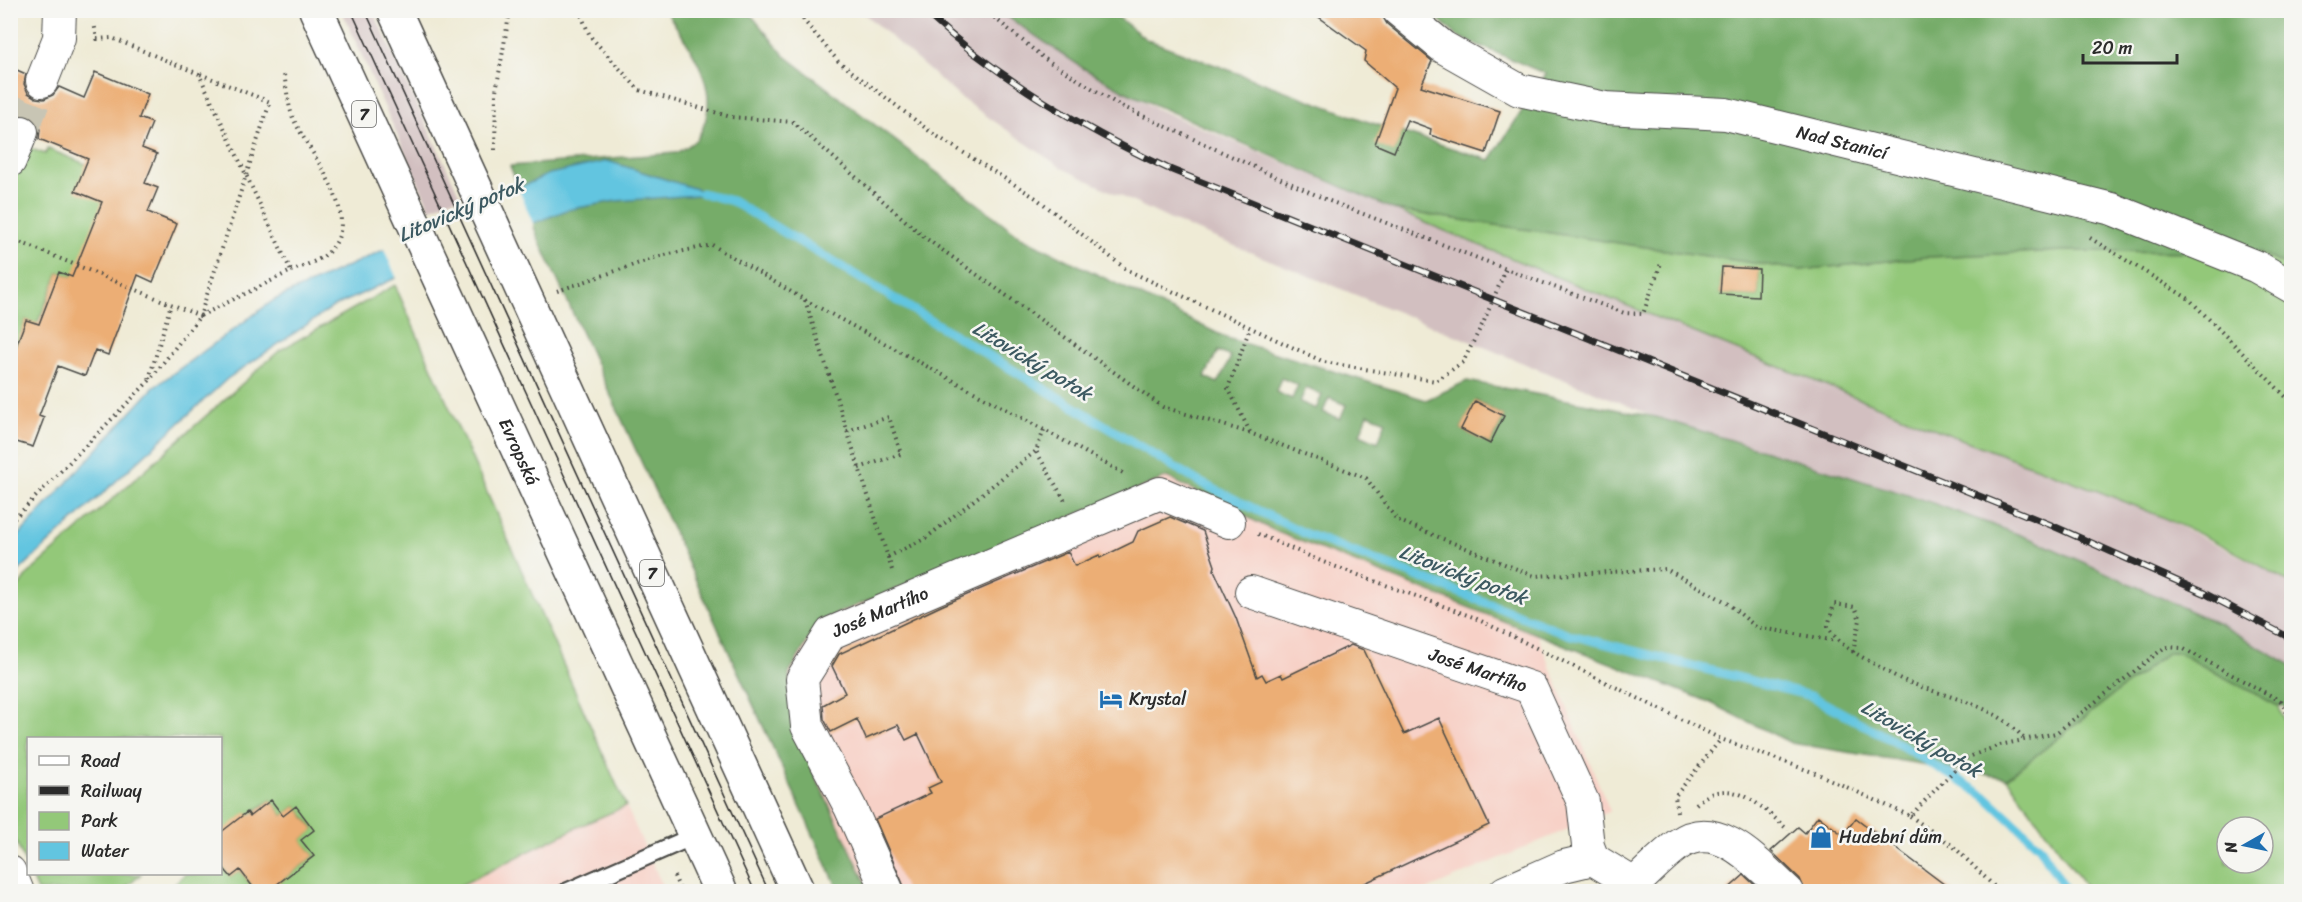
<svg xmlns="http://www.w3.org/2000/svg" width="2302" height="902" font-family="Sriracha,sans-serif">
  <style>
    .built { fill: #f7d1c7 }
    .industrial { fill: #d2bfc0 }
    .green { fill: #93c879; stroke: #5f7a52; stroke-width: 1.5; fill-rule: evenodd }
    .forest { fill: #76ac69; stroke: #506c4a; stroke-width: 1.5; fill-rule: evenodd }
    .water { fill: #62c5e0; stroke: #467886; stroke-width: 1.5 }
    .pier { fill: #efebd6 }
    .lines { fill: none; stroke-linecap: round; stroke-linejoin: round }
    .stream { stroke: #62c5e0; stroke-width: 9 }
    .building { fill: #ecae74 }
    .street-tunnel { stroke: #c8c5b4; stroke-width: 32; stroke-dasharray: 32 16; stroke-linecap: butt }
    .lane-casing { stroke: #484845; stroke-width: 20 }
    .street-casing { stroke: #484845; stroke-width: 34 }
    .primary-casing { stroke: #484845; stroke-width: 36 }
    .path { stroke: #484845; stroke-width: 4; stroke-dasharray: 1.5 4.5; stroke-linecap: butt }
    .lane { stroke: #fff; stroke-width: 16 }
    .street { stroke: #fff; stroke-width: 32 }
    .primary { stroke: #fff; stroke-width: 33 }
    .tram { stroke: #2b2b2b; stroke-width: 1.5 }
    .rail-casing { stroke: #2b2b2b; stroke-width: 7 }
    .rail { stroke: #f6f6f2; stroke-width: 4.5; stroke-dasharray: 14; stroke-linecap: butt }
    .labels { text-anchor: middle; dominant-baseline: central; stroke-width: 5; stroke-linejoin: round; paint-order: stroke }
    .shield { fill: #f6f6f2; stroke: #686867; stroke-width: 1.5 }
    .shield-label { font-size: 16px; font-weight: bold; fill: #2b2b2b }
    .street-label { font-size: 18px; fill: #2b2b2b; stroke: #f6f6f2 }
    .poi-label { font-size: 18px; fill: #2b2b2b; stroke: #f6f6f2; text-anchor: start }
    .water-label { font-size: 20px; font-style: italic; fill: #3c5961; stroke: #f6f6f2 }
  </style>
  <rect width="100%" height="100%" fill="#f6f6f2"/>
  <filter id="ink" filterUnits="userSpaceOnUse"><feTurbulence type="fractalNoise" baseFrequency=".0167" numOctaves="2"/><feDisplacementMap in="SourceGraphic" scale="12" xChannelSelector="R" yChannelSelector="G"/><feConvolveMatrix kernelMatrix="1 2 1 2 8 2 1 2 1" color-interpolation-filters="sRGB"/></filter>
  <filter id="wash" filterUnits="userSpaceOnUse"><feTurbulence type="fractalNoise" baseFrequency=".008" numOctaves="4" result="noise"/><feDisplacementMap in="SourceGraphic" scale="24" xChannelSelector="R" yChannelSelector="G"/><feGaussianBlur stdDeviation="1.35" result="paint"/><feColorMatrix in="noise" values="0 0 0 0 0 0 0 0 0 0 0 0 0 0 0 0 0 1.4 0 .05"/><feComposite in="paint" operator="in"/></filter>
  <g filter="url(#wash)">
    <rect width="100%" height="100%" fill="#efebd6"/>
    <path class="built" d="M1167 477 1277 532 1537 635 1610 811 1424 891H870L792 727 789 674 819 621Z
      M626 806 665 891 449 892 580 826Z"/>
    <path class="industrial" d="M342 11H373L460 196 430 209Z
      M861 11H999L1083 68 1159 110 1506 257 2148 511 2270 571 2291 584V665L2219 624 2034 540 1927 501 1656 417 1171 220 1062 168 962 99Z"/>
    <path class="green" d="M10 141 45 154 48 149 86 164 102 202V288L59 272 37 324 26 320 16 346 10 344Z
      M1395 210 1800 270 1927 257 2064 251 2260 252 2291 269V584C2183 516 2057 477 1938 430 1757 358 1575 286 1395 210ZM1722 267 1759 269 1758 296 1720 294Z
      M395 285 626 806 580 826 449 891H268L314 856 301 840 314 829 296 806 283 816 271 800 221 833 220 738H28V874H141L122 891H37L11 830V598L27 575 280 350Z
      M2167 653H2179L2278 706 2291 736V891H2089L2007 778ZM2227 827H2263V863H2227Z
      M221 864 231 877 240 870 256 891 166 892 185 874H220Z"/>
    <path class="forest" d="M666 11H748L784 55 1021 237 1227 338 1426 400 1467 381 1656 417 1927 501 2034 540 2219 624 2291 665V709L2278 706 2179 653H2167L2007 778 1791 743 1709 702 1277 532 1167 477 819 621 789 674 792 727 870 891H839L539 240 510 166 676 153C682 149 694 144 698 137 726 92 690 48 666 11ZM1218 351 1231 357 1218 383 1205 377ZM1281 378 1298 385 1292 399 1276 392ZM1306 388 1322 395 1316 409 1300 402ZM1329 398 1346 405 1340 419 1323 412ZM1476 401 1504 416 1490 444 1461 429ZM1368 414 1386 421 1378 442 1360 434Z
      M999 11H1110L1146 39 1167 47 1366 121 1490 160 1546 74 1457 36 1430 11H2291V269L2260 252 2064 251 1927 257 1800 270 1395 210 1128 93 1083 68Z"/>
    <path class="water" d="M608 161 712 194 616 201 567 210 400 276 333 307 227 379 11 578 10 545 153 388 274 300 549 174Z"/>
    <path class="pier" d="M517 185 534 226 398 281 383 247Z"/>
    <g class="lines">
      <path class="stream" d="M702 193 732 201 1199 482 1306 534 1571 635 1811 696 1897 743 1985 796 2040 847 2067 892"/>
    </g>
    <g id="blocks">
      <path class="building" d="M1309 10H1379L1387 24 1432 61 1421 86 1500 111 1486 153 1430 135 1431 129 1407 120 1394 152 1375 144 1395 88 1364 61 1366 51Z
        M10 67 26 74 24 84 28 93 36 98 44 99 53 95 59 87 84 98 95 72 148 94 139 118 152 123 142 148 157 154 145 183 158 188 148 212 177 224 153 282 138 275 108 355 95 350 85 376 58 366 39 416 44 418 33 447 10 440V344L16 346 26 320 39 324 59 272 72 277 102 202 75 191 88 159 39 139 40 129 36 121 29 116 19 114 10 118Z
        M1722 267 1759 269 1758 296 1720 294Z
        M1475 401 1504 416 1490 444 1461 429Z
        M1170 517 1203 531 1215 566 1214 570 1236 618 1257 677 1262 674 1266 681 1281 674 1283 678 1351 645 1364 650 1404 734 1439 718 1489 825 1348 891H906L875 819 931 793 928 788 941 782 918 734 906 740 898 725 866 739 857 719 831 732 824 719 823 705 845 693 832 666 839 654 941 606 1068 552 1075 566 1099 555 1100 558 1133 542 1138 531Z
        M271 800 283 816 296 806 314 830 301 840 314 856 268 891H256L240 870 231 877 220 864V833L247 812 250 816Z
        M1818 816 1843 835 1856 818 1953 891H1805L1800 879 1771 851 1798 827 1805 833Z
        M1744 875 1761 891H1726Z"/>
    </g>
  </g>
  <g filter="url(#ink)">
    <use href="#blocks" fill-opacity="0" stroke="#484845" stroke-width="1.5"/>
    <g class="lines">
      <path class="street-tunnel" d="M22 132 42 81"/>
      <g class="lane-casing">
        <path id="lane" d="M566 892 696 835"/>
      </g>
      <g class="street-casing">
        <g id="street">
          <path id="s1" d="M1398 10 1443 47 1519 90 1605 108 1726 114 2112 209 2257 267 2292 287"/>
          <path d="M42 81 59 38 60 10"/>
          <path d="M10 161 22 132"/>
          <path id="s2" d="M1251 592 1531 688 1583 802 1588 846 1593 859"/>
          <path d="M10 872 18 892"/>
          <path id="s3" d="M888 892 850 807 807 726 802 679 831 633 1160 493 1229 522"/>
          <path d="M1505 892 1564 866 1593 859 1634 884C1649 871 1663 855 1679 844 1719 816 1761 868 1788 892"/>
        </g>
      </g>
      <g class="primary-casing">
        <g id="primary">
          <path id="s4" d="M316 10 721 892"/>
          <path d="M394 10 798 892"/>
        </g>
      </g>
      <path class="path" d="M579 10 590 36 639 90 731 117 793 122 924 237 1163 407 1250 433 1366 478 1397 520 1534 576 1666 569 1726 602 1756 627 1836 641
        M795 10 838 61 932 133 1036 198 1127 270 1324 362 1436 381 1463 362 1484 321 1506 269 1624 313 1643 314 1661 263
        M985 10 1045 59 1119 105 1327 200 1506 269
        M284 75C287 89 288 107 294 120 311 157 372 224 321 258 312 263 301 267 291 271
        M495 150 496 91 510 10
        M10 238 200 316 270 102 200 74
        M2090 238 2189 299 2292 403
        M557 291 660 256 712 245 805 300 1125 474
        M805 300 893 573
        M149 379 171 304
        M1044 430 1036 451 1065 501
        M847 431 889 417 901 454 859 468
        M1250 432 1228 388 1250 328
        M10 523 149 381 200 316 291 271 199 74 112 38 97 39 94 23
        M1258 534 1323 562 1473 617 1721 739 1818 774 1910 816 1966 758 2000 745 2056 733 2165 647 2182 648 2292 707
        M888 557 926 538 1036 451
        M1853 652 1860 620 1855 607 1834 604 1828 626C1838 644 1851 651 1869 661 1880 667 1890 674 1901 679 1943 698 1995 702 2024 739
        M2281 700 2292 724
        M1696 804C1730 772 1762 807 1788 830
        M1677 812 1675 796 1721 739
        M1910 816 1953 846 2000 892
        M674 876 681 892"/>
      <use href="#lane" class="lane"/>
      <use href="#street" class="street"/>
      <use href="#primary" class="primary"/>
      <path class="tram" d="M351 10 755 892
        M365 10 769 892"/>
      <g class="rail-casing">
        <path id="rail" d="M923 10C994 76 1080 127 1167 168L2051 525 2204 593 2292 639"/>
      </g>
      <use href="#rail" class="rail"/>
    </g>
  </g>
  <defs>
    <g id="hotel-bare" transform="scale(1.8)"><path d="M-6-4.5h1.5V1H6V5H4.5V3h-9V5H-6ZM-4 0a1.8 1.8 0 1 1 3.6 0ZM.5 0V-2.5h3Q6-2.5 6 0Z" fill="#1f6fb2" stroke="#f6f6f2" stroke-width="2.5" paint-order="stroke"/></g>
    <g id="shop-bare" transform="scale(1.8)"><path d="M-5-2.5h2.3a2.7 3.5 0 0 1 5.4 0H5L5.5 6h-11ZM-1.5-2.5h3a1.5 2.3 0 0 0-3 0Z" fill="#1f6fb2" stroke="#f6f6f2" stroke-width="2.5" paint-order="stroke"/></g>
  </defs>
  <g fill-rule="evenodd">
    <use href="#hotel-bare" x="1111" y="699"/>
    <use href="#shop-bare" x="1821" y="837"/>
  </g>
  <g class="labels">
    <g class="shield">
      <rect x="352" y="101" width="24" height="26" rx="4.5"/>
      <rect x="640" y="560" width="24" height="26" rx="4.5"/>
    </g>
    <g class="shield-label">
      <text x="364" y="114">7</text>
      <text x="652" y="573">7</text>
    </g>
    <g class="street-label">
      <text stroke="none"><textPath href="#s1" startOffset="474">Nad Stanicí</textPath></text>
      <text stroke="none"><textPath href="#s4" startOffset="486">Evropská</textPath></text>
      <text stroke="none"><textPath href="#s3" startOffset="340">José Martího</textPath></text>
      <text stroke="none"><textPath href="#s2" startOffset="240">José Martího</textPath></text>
    </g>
    <g class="poi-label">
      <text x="1129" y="699">Krystal</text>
      <text x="1839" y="837">Hudební dům</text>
    </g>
    <g class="water-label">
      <text transform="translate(461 210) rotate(-23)">Litovický potok</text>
      <text transform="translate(1032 361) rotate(31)">Litovický potok</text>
      <text transform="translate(1463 575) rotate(21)">Litovický potok</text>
      <text transform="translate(1921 739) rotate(30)">Litovický potok</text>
    </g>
  </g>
  <rect width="2302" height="902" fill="none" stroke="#f6f6f2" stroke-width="36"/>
  <rect x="27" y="737" width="195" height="138" fill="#f6f6f2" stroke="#a5a5a2" stroke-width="1.5"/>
  <rect x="39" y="756" width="30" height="9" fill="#ffffff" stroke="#a5a5a2" stroke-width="1.5"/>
  <text x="81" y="767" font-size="18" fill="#2b2b2b">Road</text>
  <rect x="39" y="786" width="30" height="9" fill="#2b2b2b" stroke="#a5a5a2" stroke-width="1.5"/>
  <text x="81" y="797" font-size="18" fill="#2b2b2b">Railway</text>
  <rect x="39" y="812" width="30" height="18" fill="#93c879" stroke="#a5a5a2" stroke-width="1.5"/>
  <text x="81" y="827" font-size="18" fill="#2b2b2b">Park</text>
  <rect x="39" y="842" width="30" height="18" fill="#62c5e0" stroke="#a5a5a2" stroke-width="1.5"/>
  <text x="81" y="857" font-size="18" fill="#2b2b2b">Water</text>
  <g transform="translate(2245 845) rotate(261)"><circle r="28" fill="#f6f6f2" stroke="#a5a5a2" stroke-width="1.5"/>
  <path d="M0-4.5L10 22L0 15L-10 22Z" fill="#1f6fb2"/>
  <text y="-9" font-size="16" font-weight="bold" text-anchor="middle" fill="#2b2b2b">N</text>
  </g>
  <path d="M2083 54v9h94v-9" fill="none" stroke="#2b2b2b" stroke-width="3"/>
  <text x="2092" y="54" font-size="18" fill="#2b2b2b" stroke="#f6f6f2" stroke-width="4.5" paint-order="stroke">20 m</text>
</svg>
